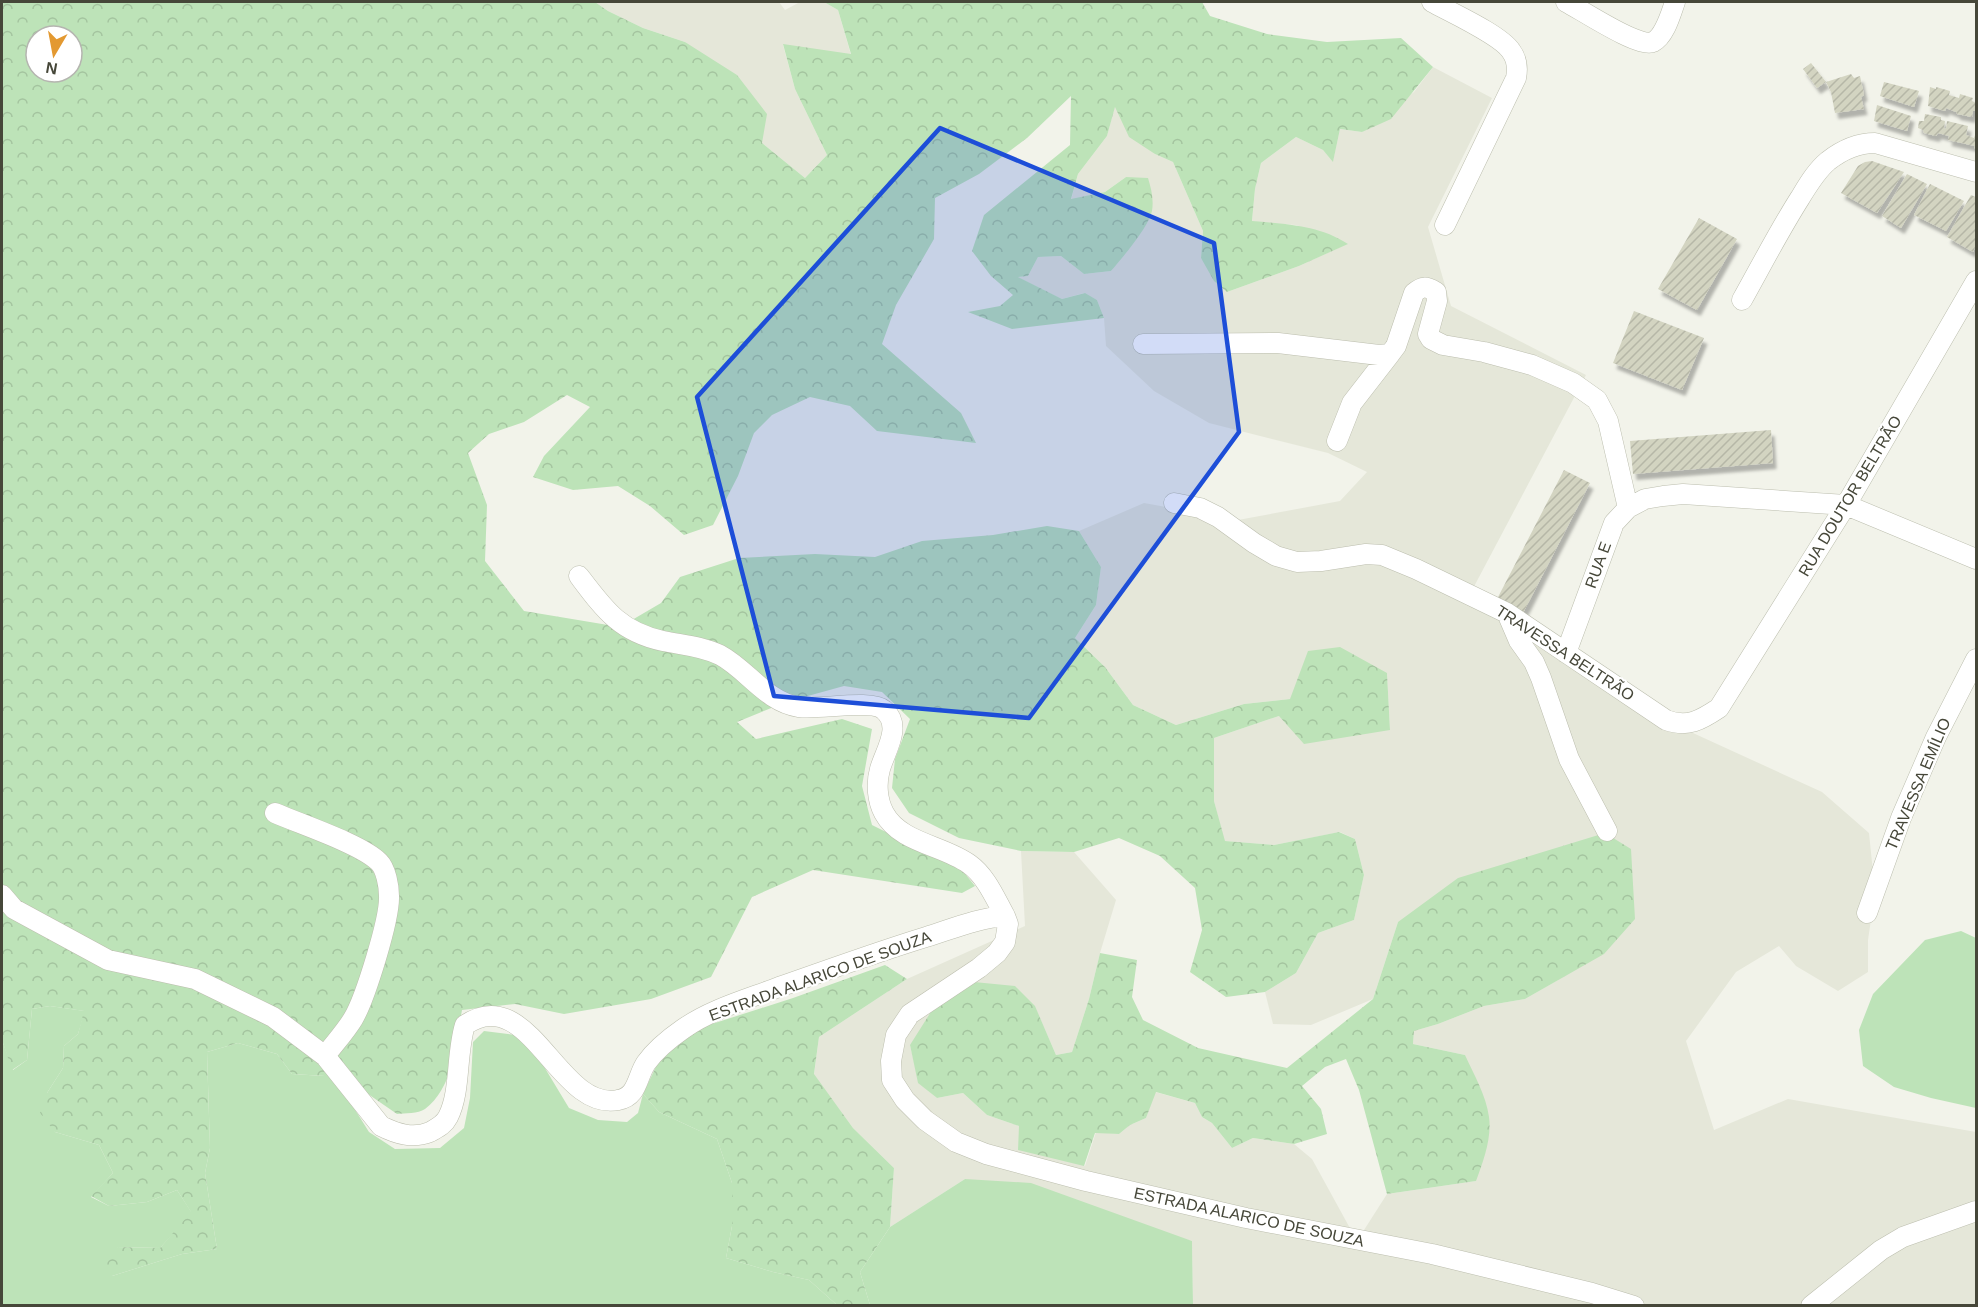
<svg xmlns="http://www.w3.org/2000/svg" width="1978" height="1307" font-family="Arial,sans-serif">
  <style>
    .residential { fill: #e5e7d9 }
    .grass { fill: #bde3b8 }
    .forest { fill: url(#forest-crowns); fill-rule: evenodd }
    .building { fill: url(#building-hatch); filter: url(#shadow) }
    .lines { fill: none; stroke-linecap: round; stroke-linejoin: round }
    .minor-casing { stroke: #bcbeae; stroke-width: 21 }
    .minor { stroke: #fff; stroke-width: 20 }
    .marked { fill: #1d4ed8; fill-opacity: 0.2; stroke: #1d4ed8; stroke-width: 4.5; stroke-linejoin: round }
    .labels { text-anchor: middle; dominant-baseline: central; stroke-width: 4.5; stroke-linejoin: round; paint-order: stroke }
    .street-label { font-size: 16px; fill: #464739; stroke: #fff }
  </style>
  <defs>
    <pattern id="forest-crowns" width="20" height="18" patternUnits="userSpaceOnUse" patternTransform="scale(1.5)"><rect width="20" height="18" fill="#bde3b8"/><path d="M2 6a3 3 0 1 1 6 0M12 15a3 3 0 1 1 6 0" fill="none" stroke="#a4c49f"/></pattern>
    <pattern id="building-hatch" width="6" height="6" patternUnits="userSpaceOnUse" patternTransform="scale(1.5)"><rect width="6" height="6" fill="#d3d4c1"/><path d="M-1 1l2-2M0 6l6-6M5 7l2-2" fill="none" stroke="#b6b7a7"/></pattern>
    <filter id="shadow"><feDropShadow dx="3.5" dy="6" stdDeviation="1.5" flood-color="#0004"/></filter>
  </defs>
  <rect width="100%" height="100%" fill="#f2f3ea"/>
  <path class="residential" d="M595 2H779L785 10 800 2H824L838 10 851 55 783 45 795 89 827 155 805 178 762 143 685 42 643 28 608 11Z
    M1433 67 1492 98 1428 227 1451 306 1586 375 1469 596 1574 655 1630 694 1693 733 1822 792 1869 833 1875 892 1868 940V972L1838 991 1796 966 1779 946 1736 972 1686 1041 1714 1130 1788 1099 1976 1132V1305H1193L1192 1241 965 1179 890 1227 894 1168 853 1128 814 1075 819 1037 907 979 1025 926 1021 851 1074 852 1116 900 1100 953 1089 999 1072 1052 1056 1055 1035 1007 910 1045 919 1083 937 1098 963 1093 987 1115 1019 1126 1085 1166 1096 1132 1119 1134 1130 1125 1146 1118 1155 1092 1195 1103 1202 1117 1212 1123 1232 1148 1253 1138 1294 1144 1312 1159 1357 1241 1387 1194 1476 1181 1465 1055 1413 1044 1414 1031 1438 1024 1484 1006 1525 999 1558 980 1398 922 1373 999 1311 1025 1273 1024 1265 992 1296 973 1318 933 1354 920 1364 875 1355 839 1340 832 1274 845 1224 841 1214 801V738L1279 716 1390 730 1387 673 1290 699 1244 704 1176 725 1133 705 1105 667 1075 638 1096 605 1101 567 1079 531 1144 503 1238 520 1340 501 1367 472 1328 453 1209 423 1154 391 1106 346 1104 318 1097 300 1084 293 1062 299 1017 277 1028 276 1038 257 1061 256 1084 274 1111 271 1139 235 1126 177 1105 192 1071 200 1078 174 1107 136 1115 106 1155 154 1173 162 1203 231 1201 258 1227 292 1299 266 1347 244 1296 225 1252 222 1255 189 1261 163 1296 137 1323 150 1333 161 1340 129 1362 132 1414 92Z"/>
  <path class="grass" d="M1961 931 1976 938V1108L1931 1098 1894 1087 1863 1066 1859 1030 1873 994 1925 940Z
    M50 1006 85 1011 78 1034 64 1046 63 1068 47 1093 55 1132 99 1145 113 1173 91 1197 109 1206 147 1202 177 1190 192 1213 160 1248 118 1247 112 1276 182 1254 217 1249 205 1173 210 1148 207 1052 238 1043 277 1054 292 1074 324 1076 322 1057 369 1132 395 1149 440 1148 464 1128 470 1098 473 1042 484 1031 515 1035 534 1050 569 1108 598 1120 627 1122 638 1113 643 1094 659 1112 717 1139 732 1183V1226L726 1258 773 1272 809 1280 837 1305H2V1040L13 1070 27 1060 32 1009Z
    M965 1179 1031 1183 1192 1241 1193 1305H870L860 1272 890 1227Z"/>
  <path class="forest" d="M2 2H595L608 11 643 28 685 42 737 75 767 114 762 143 805 178 827 155 795 89 783 44 851 54 838 10 824 2H1202L1210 16 1267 34 1327 42 1401 38 1433 67 1391 119 1362 132 1340 129 1333 162 1323 150 1296 137 1261 163 1255 189 1252 221C1285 224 1319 225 1348 244L1299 266 1227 292 1214 281 1201 258 1203 231 1173 162 1155 154 1129 137 1115 107 1107 136 1078 174 1071 199 1105 192 1126 177 1148 178C1151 188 1154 199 1152 211 1148 228 1123 257 1111 271L1084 274 1061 256 1038 257 1028 276 1018 277 1062 299 1085 293 1097 300 1104 318 1012 329 968 312 1000 306 1013 295 991 276 972 251 984 215 1070 145 1071 96 1027 138 979 174 935 198 934 239 896 305 882 344 961 413 976 443 877 431 850 406 810 397 772 415 754 433 738 476 713 525 684 535 650 506 618 486 573 490 533 477 544 456 590 407 567 395 524 422 489 434 468 453 487 505 485 561 524 611 620 627 661 603 680 577 739 558 815 554 875 557 922 541 993 535 1047 526 1079 531 1101 567 1096 605 1075 638 1105 667 1133 705 1176 725 1244 704 1290 699 1308 651 1340 647 1387 673 1390 730 1304 744 1279 716 1214 738V801L1225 841 1274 845 1339 832 1355 839 1364 875 1354 920 1318 933 1296 973 1265 992 1226 997 1190 972 1202 930 1195 888 1160 856 1119 838 1074 852 1021 851 959 838 909 813 892 788 895 759 910 719 882 692 844 686 786 702 737 722 756 739 842 719 872 729 862 786 872 825 962 870 975 886 962 893 813 870 752 897 711 977 651 999 564 1014 515 1004 462 1010C456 1043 454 1087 425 1109 418 1114 405 1113 397 1114L368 1094 275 1015 109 957 2 890ZM36 36H72V72H36Z
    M1605 833 1631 849 1635 919 1604 954 1525 999 1484 1006 1438 1024 1414 1031 1413 1044 1465 1055C1474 1075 1486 1095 1489 1117 1492 1138 1483 1162 1476 1181L1387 1194 1359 1090 1346 1059 1325 1067 1302 1086 1321 1109 1327 1134 1294 1144 1253 1138 1232 1148 1212 1123 1202 1117 1195 1103 1156 1092 1146 1118 1130 1125 1119 1134 1095 1133 1084 1166 1018 1150 1019 1126 987 1115 963 1093 937 1098 918 1083 910 1045 934 1007 974 982 1015 986 1035 1006 1056 1055 1072 1052 1089 999 1100 953 1137 960 1132 997 1143 1020 1198 1048 1287 1068 1373 999 1398 922 1458 878Z
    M2 900 106 964 194 982 322 1057 325 1076 292 1074 277 1054 238 1043 207 1052 210 1148 205 1173 217 1249 182 1254 112 1276 93 1264 118 1247 160 1248 191 1212 177 1190 147 1202 109 1206 91 1196 113 1173 99 1145 55 1132 40 1113 47 1093 63 1068 64 1046 78 1034 84 1011 50 1006 32 1009 27 1060 12 1070 2 1040Z
    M885 965 907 979 819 1037 814 1074 853 1128 894 1168 890 1227 860 1272 870 1305H837L809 1280 773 1272 726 1258 732 1226V1183L717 1139 659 1112 643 1094 661 1056 693 1030 793 998Z"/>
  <path class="building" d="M1811 63 1826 82 1851 74 1854 78 1860 76 1864 95 1861 97 1864 109 1835 113 1831 92 1826 82 1817 88 1803 69Z
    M1884 82 1919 91 1914 107 1880 96Z
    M1930 87 1936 89V87L1950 91 1949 95 1959 98 1960 94 1973 98 1972 101 1976 103V111H1973L1972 117 1957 114 1956 112 1946 108 1945 111 1928 106Z
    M1877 105 1911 116 1907 131 1874 121Z
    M1925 114 1941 117V120L1945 121 1944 128 1946 129 1947 121 1968 126 1966 135 1974 138 1976 132V149L1974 148 1975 146 1948 140 1949 136 1938 133 1936 136 1924 133 1923 130 1918 128 1919 121H1924Z
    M1872 161 1904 172 1877 213 1841 193 1858 166 1865 162Z
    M1907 174 1927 184 1901 228 1882 216Z
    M1930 184 1964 201 1946 231 1914 215Z
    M1971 195 1976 197V245L1973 252 1947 237Z
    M1699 218 1737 239 1697 310 1658 289Z
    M1634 311 1704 338 1682 390 1613 363Z
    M1771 430 1773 463 1633 474 1630 441Z
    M1564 470 1590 483 1523 613 1497 599Z"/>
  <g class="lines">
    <g class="minor-casing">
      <path id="minor" d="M1432 2C1450 12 1501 35 1511 51 1517 59 1518 68 1516 78L1445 225
        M1566 2C1580 9 1640 49 1653 42 1665 36 1671 13 1675 2
        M1742 300C1761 266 1779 231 1800 198 1808 185 1816 171 1828 161 1842 150 1857 143 1875 143L1976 172
        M1143 344 1278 343 1379 355 1390 354 1396 346 1414 293C1422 286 1426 286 1436 292L1437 301 1428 334 1431 339 1443 345 1484 352 1532 365 1573 383 1597 400 1608 421 1628 508
        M1337 441 1352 403 1390 354
        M1174 503 1200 508 1218 517 1254 543 1276 556 1297 562 1321 561 1366 554 1382 555 1416 569 1507 613 1666 720C1688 728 1701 720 1719 708L1846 505 1976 281
        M579 576C604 609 620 632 663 641 682 645 702 646 720 655 748 670 766 702 799 707 818 710 872 699 884 710 903 726 885 751 880 769 876 783 877 800 884 813 900 843 943 845 969 864 986 876 995 898 1005 916
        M1507 613 1519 641 1534 662 1541 678 1569 759 1607 831
        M1566 653 1614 523 1628 508 1645 499 1663 496 1683 494 1846 505 1976 559
        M275 813C300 824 361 844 379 862 386 869 389 886 389 896 390 919 365 999 353 1019 345 1032 334 1044 325 1056
        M2 895 14 909 108 960 195 979 273 1017 325 1056 381 1126C397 1134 413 1139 430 1132 437 1128 444 1125 448 1117 461 1092 456 1053 465 1025 530 981 558 1112 618 1100 638 1097 637 1076 646 1063 656 1049 670 1038 683 1029 711 1009 748 999 779 987 828 970 877 952 926 937 952 929 978 918 1005 916L1008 924 1005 942 997 953 979 968 910 1014 896 1035 891 1061 892 1080 905 1100 925 1120 956 1142 986 1154 1086 1181 1246 1218 1432 1254 1592 1293 1634 1306
        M1867 913 1901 818 1936 737 1976 659
        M1811 1306 1881 1250 1903 1237 1976 1211"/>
    </g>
    <use href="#minor" class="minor"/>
  </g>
  <path class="marked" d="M940 128 1214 243 1239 432 1029 718 774 696 697 397Z"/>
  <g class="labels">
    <g class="street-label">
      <text transform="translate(1850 496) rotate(-59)">RUA DOUTOR BELTRÃO</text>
      <text transform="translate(1598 565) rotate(-70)">RUA E</text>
      <text transform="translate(1565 653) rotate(33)">TRAVESSA BELTRÃO</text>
      <text transform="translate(1918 784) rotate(-67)">TRAVESSA EMÍLIO</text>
      <text transform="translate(820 976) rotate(-20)">ESTRADA ALARICO DE SOUZA</text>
      <text transform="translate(1249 1217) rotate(12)">ESTRADA ALARICO DE SOUZA</text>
    </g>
  </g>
  <rect width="1978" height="1307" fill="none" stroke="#464739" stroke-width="6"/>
  <g transform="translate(54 54) rotate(190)"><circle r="28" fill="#ffffff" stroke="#b5b5b0" stroke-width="1.5"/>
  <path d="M0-4.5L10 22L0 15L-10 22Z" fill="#e39931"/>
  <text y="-9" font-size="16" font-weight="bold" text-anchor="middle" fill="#464739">N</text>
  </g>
</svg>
